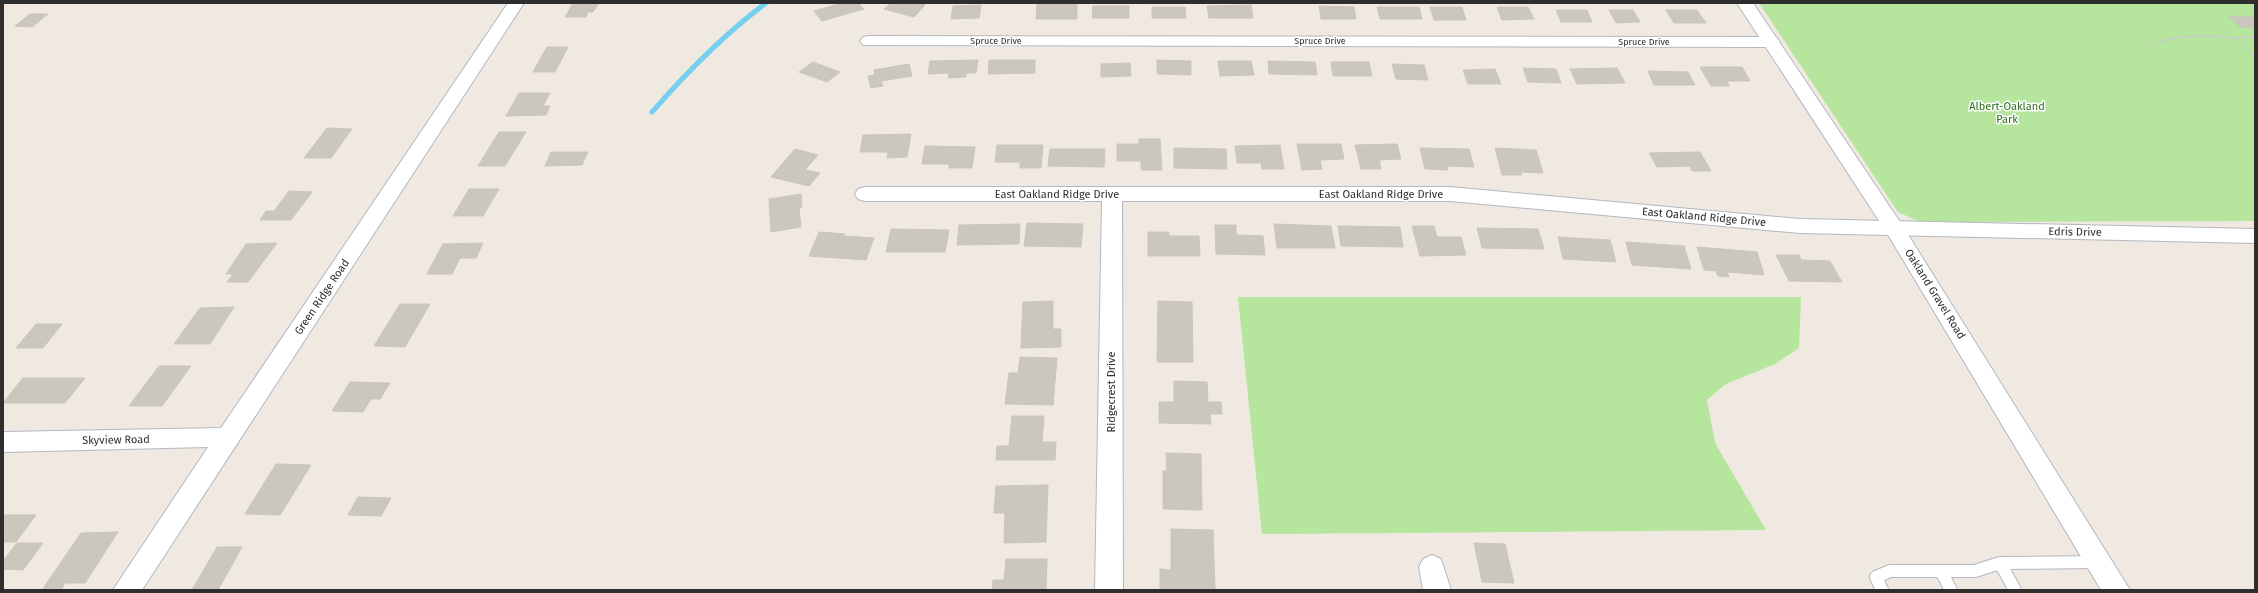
<svg xmlns="http://www.w3.org/2000/svg" width="2258" height="593" font-family="'Fira Sans',sans-serif">
  <style>
    .green { fill: #b6e59e }
    .lines { fill: none; stroke-linecap: round; stroke-linejoin: round }
    .stream { stroke: #75cff0; stroke-width: 5 }
    .building { fill: #cbc7bf; stroke: #cbc5ba }
    .service-casing { stroke: #b4b7c1; stroke-width: 14 }
    .minor-casing { stroke: #b4b7c1; stroke-width: 2 }
    .tertiary-casing { stroke: #b4b7c1; stroke-width: 2 }
    .path { stroke: #c9c9c9; stroke-width: 2; stroke-dasharray: 2.5 1.5; stroke-linecap: butt }
    .service { stroke: #fff; stroke-width: 12 }
    .minor { fill: #fff; fill-rule: evenodd }
    .tertiary { fill: #fff; fill-rule: evenodd }
    .labels { text-anchor: middle; dominant-baseline: central; stroke-width: 3; stroke-linejoin: round; paint-order: stroke }
    .far-street-label { font-size: 9px; fill: #2e2e2e; stroke: #fff }
    .park-label { font-size: 11px; fill: #2c6e1b; stroke: #fff }
    .street-label { font-size: 11px; fill: #2e2e2e; stroke: #fff }
  </style>
  <rect width="100%" height="100%" fill="#efe9e1"/>
  <path class="green" d="M1759 3H2255V221L1920 222 1898 212Z
    M1238 297H1801L1799 348 1775 364 1726 384 1707 400 1715 443 1766 530 1262 534Z"/>
  <g class="lines">
    <path class="stream" d="M652 112C687 72 723 35 766 3"/>
  </g>
  <path class="building" d="M573 3H599L593 12H588L586 17H565Z
    M842 3H858L864 9 822 21 814 11Z
    M891 3H917L925 5 914 17 884 9Z
    M1037 4H1077V19H1036Z
    M981 5 979 18 951 19 953 6Z
    M1251 5 1253 18H1209L1207 6Z
    M1093 6H1129V18H1092Z
    M1319 6 1354 7 1356 19H1321Z
    M1152 7H1185L1186 18H1152Z
    M1377 7H1419L1422 19H1380Z
    M1430 7H1462L1466 20H1434Z
    M1497 7H1528L1534 19 1502 20Z
    M1556 10H1587L1592 22H1561Z
    M1609 10H1633L1640 22 1616 23Z
    M1666 10H1697L1706 23H1674Z
    M30 14H48L32 27 15 26Z
    M2229 17H2255V27H2240Z
    M547 47H568L555 72H533Z
    M978 60 976 73H966V77L948 78 949 73 928 74 930 61Z
    M989 60H1035V73L988 74Z
    M1157 60 1191 61V75L1157 74Z
    M1218 61H1251L1254 75 1220 76Z
    M1268 61 1315 62 1317 75 1269 74Z
    M813 62 840 72 827 82 799 72Z
    M1331 62H1369L1372 76H1333Z
    M1130 63 1131 76 1101 77V64Z
    M909 64 912 76 881 81 883 86 871 88 868 76 875 75 874 70Z
    M1392 64 1424 65 1428 80 1396 79Z
    M1700 67H1742L1750 81H1727L1729 86H1711Z
    M1523 68 1556 69 1561 83 1528 82Z
    M1617 68 1625 83 1577 84 1570 69Z
    M1495 69 1501 84H1468L1463 70Z
    M1648 71 1688 72 1695 85H1654Z
    M519 93H550L543 106H550L546 115 506 116Z
    M327 128 352 129 331 158H304Z
    M499 132H526L505 166H478Z
    M911 134 907 157 887 158 888 152H860L863 135Z
    M1139 139H1160L1162 170H1141V161H1117V144H1139Z
    M1297 144H1341L1344 159 1320 160 1322 169 1302 170Z
    M1397 144 1401 159 1379 160 1381 169H1361L1355 145Z
    M997 145H1043L1041 168H1020V162H995Z
    M1280 145 1284 169H1262L1261 163H1237L1235 146Z
    M925 146 975 147 972 168H949V164H922Z
    M1174 148 1226 149 1227 169 1174 168Z
    M1420 148 1469 149 1474 167 1447 166 1448 170 1425 169Z
    M1495 148 1536 150 1543 173 1521 172 1522 175H1502Z
    M795 149 818 155 805 170 820 173 809 186 771 177Z
    M1050 149H1105L1104 167 1048 166Z
    M551 152H588L582 165 545 166Z
    M1700 152 1711 171H1692L1690 166 1657 167 1649 153Z
    M469 189H499L483 216H453Z
    M289 191 312 192 291 220H260L266 211H274Z
    M801 194 802 207 799 208 801 227 771 232 769 199Z
    M1027 223 1083 224 1081 247 1024 246Z
    M1020 224 1019 244 957 245 959 225Z
    M1274 224 1331 226 1335 248H1277Z
    M1215 225H1236V235L1263 236 1265 255 1216 254Z
    M1338 226 1400 227 1403 247 1341 246Z
    M1412 226H1434L1437 237H1461L1466 255 1420 256Z
    M1477 228 1538 229 1544 249 1482 248Z
    M891 229 949 230 945 252H886Z
    M819 232 845 234 844 236 874 238 866 260 809 256Z
    M1148 232H1169V236H1199L1200 256H1148Z
    M1558 237 1610 240 1616 262 1563 259Z
    M1626 242 1684 246 1691 269 1632 265Z
    M277 243 248 282H227L233 274H226L246 244Z
    M483 243 476 258H460L452 274H427L443 244Z
    M1697 247 1757 252 1764 275 1727 272 1729 277 1718 276 1716 271 1704 270Z
    M1776 255H1799L1801 260 1830 261 1842 282 1789 281Z
    M1053 301V329H1061V347L1021 348 1023 302Z
    M1158 301 1192 302 1193 362H1157Z
    M400 304H430L405 347 374 346Z
    M234 307 210 344H174L200 308Z
    M36 324H62L43 348H16Z
    M1020 357 1057 358 1053 405 1005 404 1009 373H1018Z
    M159 366H191L162 406H129Z
    M23 378H85L65 403H3Z
    M1174 381 1207 382 1208 402H1221L1222 414H1210L1211 424 1159 423V402H1174Z
    M350 382 390 383 380 399H371L363 412 332 411Z
    M1012 416H1044L1042 442H1056L1055 460H996L997 446H1009Z
    M1166 453 1201 454 1202 510 1163 509V471H1167Z
    M276 464 311 465 280 515 245 514Z
    M1048 485 1046 542 1004 543 1005 513H994L996 486Z
    M358 497 391 498 381 516 348 515Z
    M3 515H36L16 542H3Z
    M1171 529 1213 530 1215 590H1160V569L1171 570Z
    M118 532 85 583H65L61 590H42L81 533Z
    M17 543H43L23 570 3 569V561Z
    M1474 543 1505 544 1514 583 1482 582Z
    M217 547H242L218 590H192Z
    M1006 559H1047L1046 590H992L993 580H1004Z"/>
  <g class="lines">
    <g class="service-casing">
      <path id="service" d="M2000 563 2015 590
        M1941 571 1951 590
        M1882 590 1876 577 1890 571H1975L2000 563 2098 562"/>
    </g>
    <g class="minor-casing">
      <path id="minor" d="M508 3H524L142 590H113L208 447 3 452V432L221 428Z
        M869 36 1771 37 1777 38 1780 42 1777 46 1771 47 863 45 860 41 863 37Z
        M865 187H1450L1800 219 2255 229V243L1800 233 1450 201H1122L1123 590H1095L1102 201H865L858 199 855 194 858 189Z
        M1432 555 1441 559 1451 590H1423L1419 567 1423 559Z"/>
    </g>
    <g class="tertiary-casing">
      <path id="tertiary" d="M1737 3H1753L1902 225 2130 590H2101L1887 233Z"/>
    </g>
    <path class="path" d="M2255 36 2237 38 2255 58
      M2148 47C2176 32 2206 36 2237 38"/>
    <use href="#service" class="service"/>
    <use href="#minor" class="minor"/>
    <use href="#tertiary" class="tertiary"/>
  </g>
  <g class="labels">
    <g class="far-street-label">
      <text x="996" y="41">Spruce Drive</text>
      <text x="1320" y="41">Spruce Drive</text>
      <text x="1644" y="42">Spruce Drive</text>
    </g>
    <g class="park-label">
      <text x="2007" y="106">Albert-Oakland<tspan x="2007" dy="13">Park</tspan></text>
    </g>
    <g class="street-label">
      <text x="1057" y="194">East Oakland Ridge Drive</text>
      <text x="1381" y="194">East Oakland Ridge Drive</text>
      <text transform="translate(1704 217) rotate(5)">East Oakland Ridge Drive</text>
      <text transform="translate(2075 232) rotate(1)">Edris Drive</text>
      <text transform="translate(1935 294) rotate(58)">Oakland Gravel Road</text>
      <text transform="translate(322 297) rotate(-56)">Green Ridge Road</text>
      <text transform="translate(1111 392) rotate(-90)">Ridgecrest Drive</text>
      <text transform="translate(116 440) rotate(-1)">Skyview Road</text>
    </g>
  </g>
  <rect width="2258" height="593" fill="none" stroke="#2e2e2e" stroke-width="8"/>
</svg>
